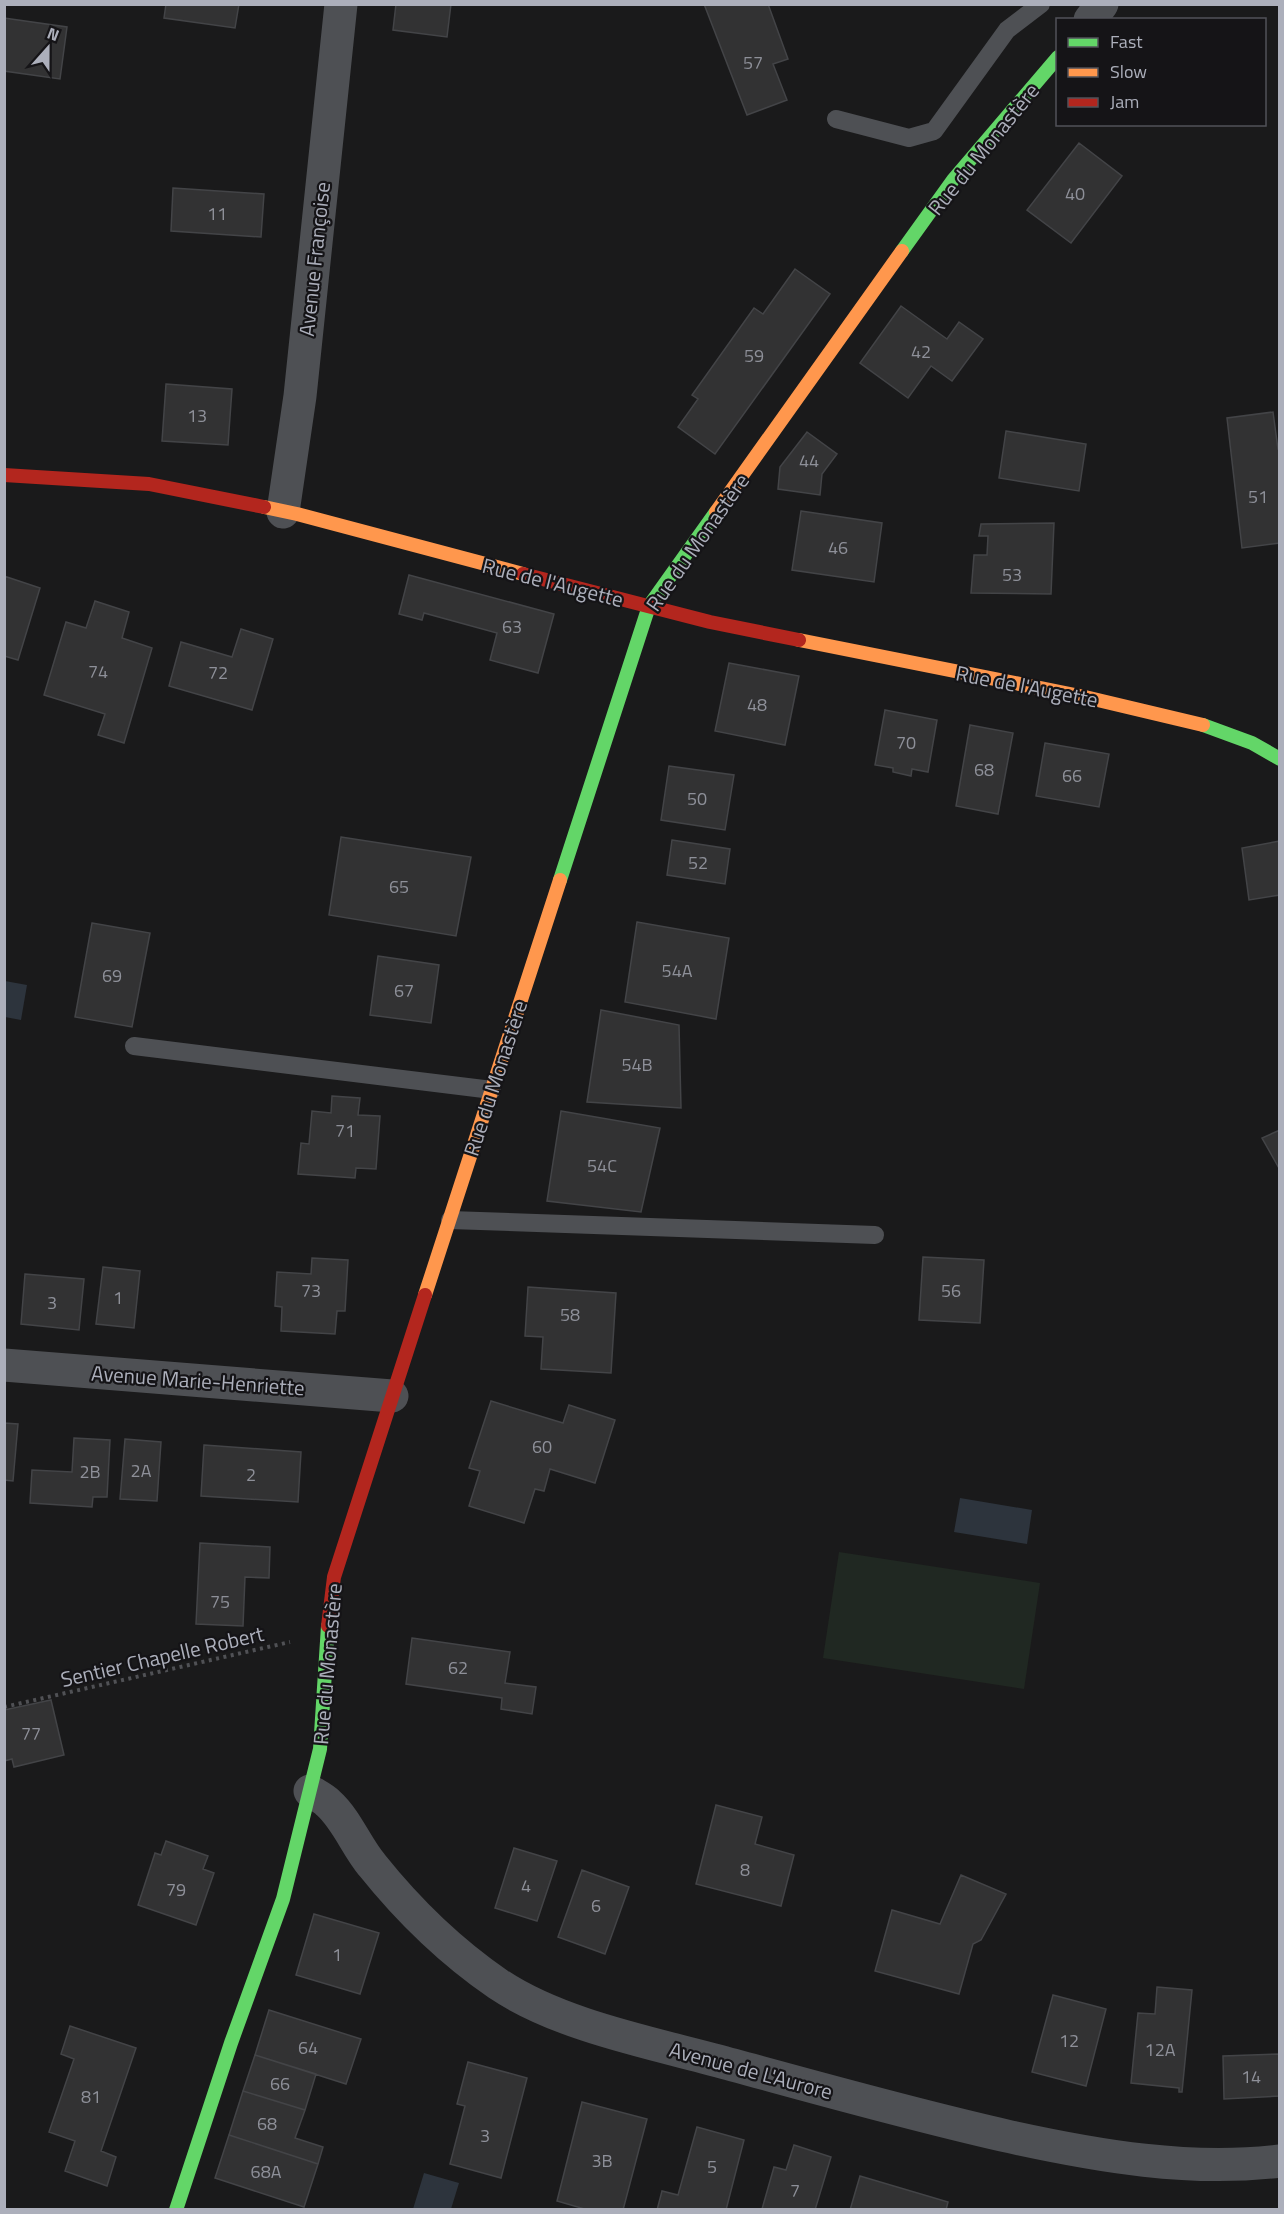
<svg xmlns="http://www.w3.org/2000/svg" width="1284" height="2214" font-family="'Titillium Web',sans-serif">
  <style>
    .green { fill: #202822 }
    .water { fill: #2d343d }
    .building { fill: #323233; stroke: #434447; stroke-width: 1.5 }
    .lines { fill: none; stroke-linecap: round; stroke-linejoin: round }
    .path { stroke: #505155; stroke-width: 4; stroke-dasharray: 3 4.5; stroke-linecap: butt }
    .lane { stroke: #4e5054; stroke-width: 18 }
    .street { stroke: #4e5054; stroke-width: 33 }
    .fast { stroke: #63d668; stroke-width: 14 }
    .slow { stroke: #ff974d; stroke-width: 14 }
    .jam { stroke: #b3261e; stroke-width: 14 }
    .labels { text-anchor: middle; dominant-baseline: central; stroke-width: 4.5; stroke-linejoin: round; paint-order: stroke }
    .number-label { font-size: 18px; fill: #8e9099 }
    .street-label { font-size: 21px; fill: #acafbb; stroke: #151417 }
  </style>
  <rect width="100%" height="100%" fill="#1a1a1b"/>
  <path class="green" d="M839 1552 1040 1583 1024 1689 823 1658Z"/>
  <path class="water" d="M5 981 27 985 21 1020 5 1017Z
    M960 1498 1032 1510 1027 1544 954 1532Z
    M424 2173 459 2183 451 2209H413Z"/>
  <path class="building" d="M166 4H239L235 28 164 18Z
    M396 4H451L447 37 393 30Z
    M704 4H768L788 59 773 64 787 100 747 115Z
    M4 18 67 27 60 79 4 71Z
    M1079 143 1122 176 1071 243 1027 210Z
    M173 188 264 194 261 237 171 231Z
    M795 269 830 294 715 454 678 427 698 399 692 395 754 308 763 314Z
    M901 306 947 339 959 322 983 339 952 381 931 366 908 398 860 363Z
    M166 384 232 389 228 445 162 441Z
    M1273 412 1278 449H1280V543L1242 548 1227 418Z
    M1006 431 1086 444 1079 491 999 478Z
    M807 432 837 454 822 474 820 495 778 489 780 467Z
    M801 511 882 523 874 582 792 570Z
    M1054 523 1051 594 971 593 974 555H987L988 536H979L981 524Z
    M409 575 554 614 538 673 490 660 497 633 424 613 422 620 399 614Z
    M4 576 40 588 18 660 4 656Z
    M95 601 129 612 122 638 152 648 124 743 98 735 105 714 44 695 66 622 86 628Z
    M241 629 273 639 252 710 169 686 181 642 232 657Z
    M729 663 799 676 785 745 715 731Z
    M885 710 937 720 928 772 912 769 911 776 893 772V768L875 765Z
    M970 725 1013 733 998 814 956 806Z
    M1045 743 1109 754 1099 807 1036 796Z
    M669 766 734 775 725 830 661 820Z
    M341 837 471 857 456 936 329 915Z
    M341 837 471 857 456 936 329 915Z
    M672 840 730 849 725 884 667 875Z
    M1280 841V895L1249 900 1242 848Z
    M637 922 729 938 716 1019 625 1002Z
    M637 922 729 938 716 1019 625 1002Z
    M92 923 150 933 132 1027 75 1017Z
    M378 956 439 965 431 1023 370 1015Z
    M601 1010 679 1025 681 1108 587 1102Z
    M332 1096 360 1098 358 1115 380 1116 376 1169 356 1168 355 1178 298 1174 301 1143 309 1144 312 1111 331 1113Z
    M561 1111 660 1128 641 1212 547 1201Z
    M561 1111 660 1128 641 1212 547 1201Z
    M1280 1130V1170L1262 1138Z
    M923 1257 984 1260 980 1323 919 1320Z
    M312 1258 348 1260 345 1311H337L335 1334 281 1331 282 1307 275 1306 277 1272 311 1274Z
    M103 1267 140 1271 134 1328 96 1324Z
    M25 1274 84 1279 79 1330 21 1324Z
    M528 1287 616 1293 611 1373 541 1369 543 1337 525 1336Z
    M491 1401 563 1423 569 1405 615 1420 595 1483 550 1469 544 1491 535 1489 524 1523 469 1506 480 1471 469 1468Z
    M4 1423 18 1424 13 1481 4 1480Z
    M74 1438 110 1440 107 1497H93L92 1507 30 1503 32 1470 72 1472Z
    M125 1439 161 1442 157 1501 120 1499Z
    M204 1445 301 1452 298 1502 201 1496Z
    M200 1543 270 1547 269 1578 245 1577 243 1626 196 1624Z
    M412 1638 510 1652 505 1683 536 1687 532 1714 501 1709 502 1698 406 1684Z
    M51 1700 64 1755 14 1767 12 1759 4 1761V1710Z
    M716 1805 762 1817 755 1844 794 1855 781 1906 696 1884Z
    M166 1841 208 1856 203 1869 214 1873 196 1925 138 1905 155 1853 161 1855Z
    M514 1848 557 1861 537 1921 495 1908Z
    M582 1870 629 1887 605 1954 558 1937Z
    M961 1875 1006 1894 981 1940 973 1944 959 1994 875 1971 892 1910 940 1924Z
    M314 1914 379 1933 360 1994 296 1975Z
    M1157 1987 1192 1990 1182 2092H1179V2088L1131 2083 1138 2013 1155 2014Z
    M1053 1995 1106 2009 1086 2086 1032 2072Z
    M269 2010 361 2039 346 2084 255 2055Z
    M70 2026 136 2048 101 2151 116 2157 107 2186 65 2171 75 2141 49 2132 74 2059 61 2054Z
    M1280 2054V2096L1224 2099 1223 2056Z
    M255 2055 316 2074 305 2110 243 2091Z
    M468 2062 527 2078 501 2178 450 2164 465 2106 457 2104Z
    M243 2091 305 2110 295 2138 323 2147 318 2164 229 2135Z
    M582 2102 647 2119 623 2210H588L557 2201Z
    M697 2127 744 2140 726 2210H657L662 2191 678 2195Z
    M229 2135 318 2164 304 2207 215 2178Z
    M794 2145 831 2157 815 2210 762 2209 774 2167 786 2170Z
    M860 2176 948 2202 946 2210H850Z"/>
  <g class="lines">
    <path class="path" d="M4 1707 290 1642"/>
    <path class="lane" d="M836 119 909 138 934 131 1007 30 1041 4
      M134 1046 492 1090
      M450 1220 875 1235"/>
    <path class="street" d="M1090 20 1102 4
      M283 512 300 396 341 4
      M4 1365 392 1396
      M310 1791C316 1795 323 1798 328 1803 347 1820 356 1846 372 1865 408 1910 450 1951 498 1984 562 2027 658 2044 733 2065 825 2090 917 2116 1011 2137 1098 2156 1190 2172 1280 2161"/>
    <path class="fast" d="M902 251 953 180 1058 57
      M1203 725 1252 743 1280 759
      M560 880 649 606 716 512
      M176 2210 231 2043 283 1899 320 1749 328 1626"/>
    <path class="slow" d="M264 507 297 514 523 574
      M716 512 902 251
      M799 640 1085 697 1203 725
      M425 1295 560 880"/>
    <path class="jam" d="M4 475 149 484 264 507
      M523 574 710 622 799 640
      M328 1626 334 1577 425 1295"/>
  </g>
  <g class="labels">
    <g class="number-label">
      <text x="753" y="62">57</text>
      <text x="1075" y="193">40</text>
      <text x="217" y="213">11</text>
      <text x="921" y="351">42</text>
      <text x="754" y="355">59</text>
      <text x="197" y="415">13</text>
      <text x="809" y="460">44</text>
      <text x="1258" y="496">51</text>
      <text x="838" y="547">46</text>
      <text x="1012" y="574">53</text>
      <text x="512" y="626">63</text>
      <text x="98" y="671">74</text>
      <text x="218" y="672">72</text>
      <text x="757" y="704">48</text>
      <text x="906" y="742">70</text>
      <text x="984" y="769">68</text>
      <text x="1072" y="775">66</text>
      <text x="697" y="798">50</text>
      <text x="698" y="862">52</text>
      <text x="399" y="886">65</text>
      <text x="677" y="970">54A</text>
      <text x="112" y="975">69</text>
      <text x="404" y="990">67</text>
      <text x="637" y="1064">54B</text>
      <text x="345" y="1130">71</text>
      <text x="602" y="1165">54C</text>
      <text x="311" y="1290">73</text>
      <text x="951" y="1290">56</text>
      <text x="118" y="1297">1</text>
      <text x="52" y="1302">3</text>
      <text x="570" y="1314">58</text>
      <text x="542" y="1446">60</text>
      <text x="141" y="1470">2A</text>
      <text x="90" y="1471">2B</text>
      <text x="251" y="1474">2</text>
      <text x="220" y="1601">75</text>
      <text x="458" y="1667">62</text>
      <text x="31" y="1733">77</text>
      <text x="745" y="1869">8</text>
      <text x="526" y="1885">4</text>
      <text x="176" y="1889">79</text>
      <text x="596" y="1905">6</text>
      <text x="337" y="1954">1</text>
      <text x="1069" y="2040">12</text>
      <text x="308" y="2047">64</text>
      <text x="1160" y="2049">12A</text>
      <text x="1251" y="2076">14</text>
      <text x="280" y="2083">66</text>
      <text x="91" y="2096">81</text>
      <text x="267" y="2123">68</text>
      <text x="485" y="2135">3</text>
      <text x="602" y="2160">3B</text>
      <text x="712" y="2166">5</text>
      <text x="266" y="2171">68A</text>
      <text x="795" y="2190">7</text>
    </g>
    <g class="street-label">
      <text transform="translate(983 149) rotate(-51)">Rue du Monastère</text>
      <text transform="translate(314 259) rotate(-84)">Avenue Françoise</text>
      <text transform="translate(697 542) rotate(-55)">Rue du Monastère</text>
      <text transform="translate(553 582) rotate(14)">Rue de l'Augette</text>
      <text transform="translate(1027 686) rotate(11)">Rue de l'Augette</text>
      <text transform="translate(495 1078) rotate(-72)">Rue du Monastère</text>
      <text transform="translate(198 1380) rotate(4)">Avenue Marie-Henriette</text>
      <text transform="translate(162 1656) rotate(-13)">Sentier Chapelle Robert</text>
      <text transform="translate(327 1664) rotate(-85)">Rue du Monastère</text>
      <text transform="translate(751 2070) rotate(15)">Avenue de L'Aurore</text>
    </g>
  </g>
  <rect width="1284" height="2214" fill="none" stroke="#acafbb" stroke-width="12"/>
  <rect x="1056" y="18" width="210" height="108" fill="#151417" stroke="#515259" stroke-width="1.5"/>
  <rect x="1068" y="38" width="30" height="9" fill="#63d668" stroke="#515259" stroke-width="1.5"/>
  <text x="1110" y="48" font-size="18" fill="#acafbb">Fast</text>
  <rect x="1068" y="68" width="30" height="9" fill="#ff974d" stroke="#515259" stroke-width="1.5"/>
  <text x="1110" y="78" font-size="18" fill="#acafbb">Slow</text>
  <rect x="1068" y="98" width="30" height="9" fill="#b3261e" stroke="#515259" stroke-width="1.5"/>
  <text x="1110" y="108" font-size="18" fill="#acafbb">Jam</text>
  <g transform="translate(48 48) rotate(21)" stroke="#151417" stroke-width="4.5" paint-order="stroke">
  <path d="M0-4.5L10 22L0 15L-10 22Z" fill="#acafbb"/>
  <text y="-9" font-size="16" font-weight="bold" text-anchor="middle" fill="#acafbb">N</text>
  </g>
</svg>
